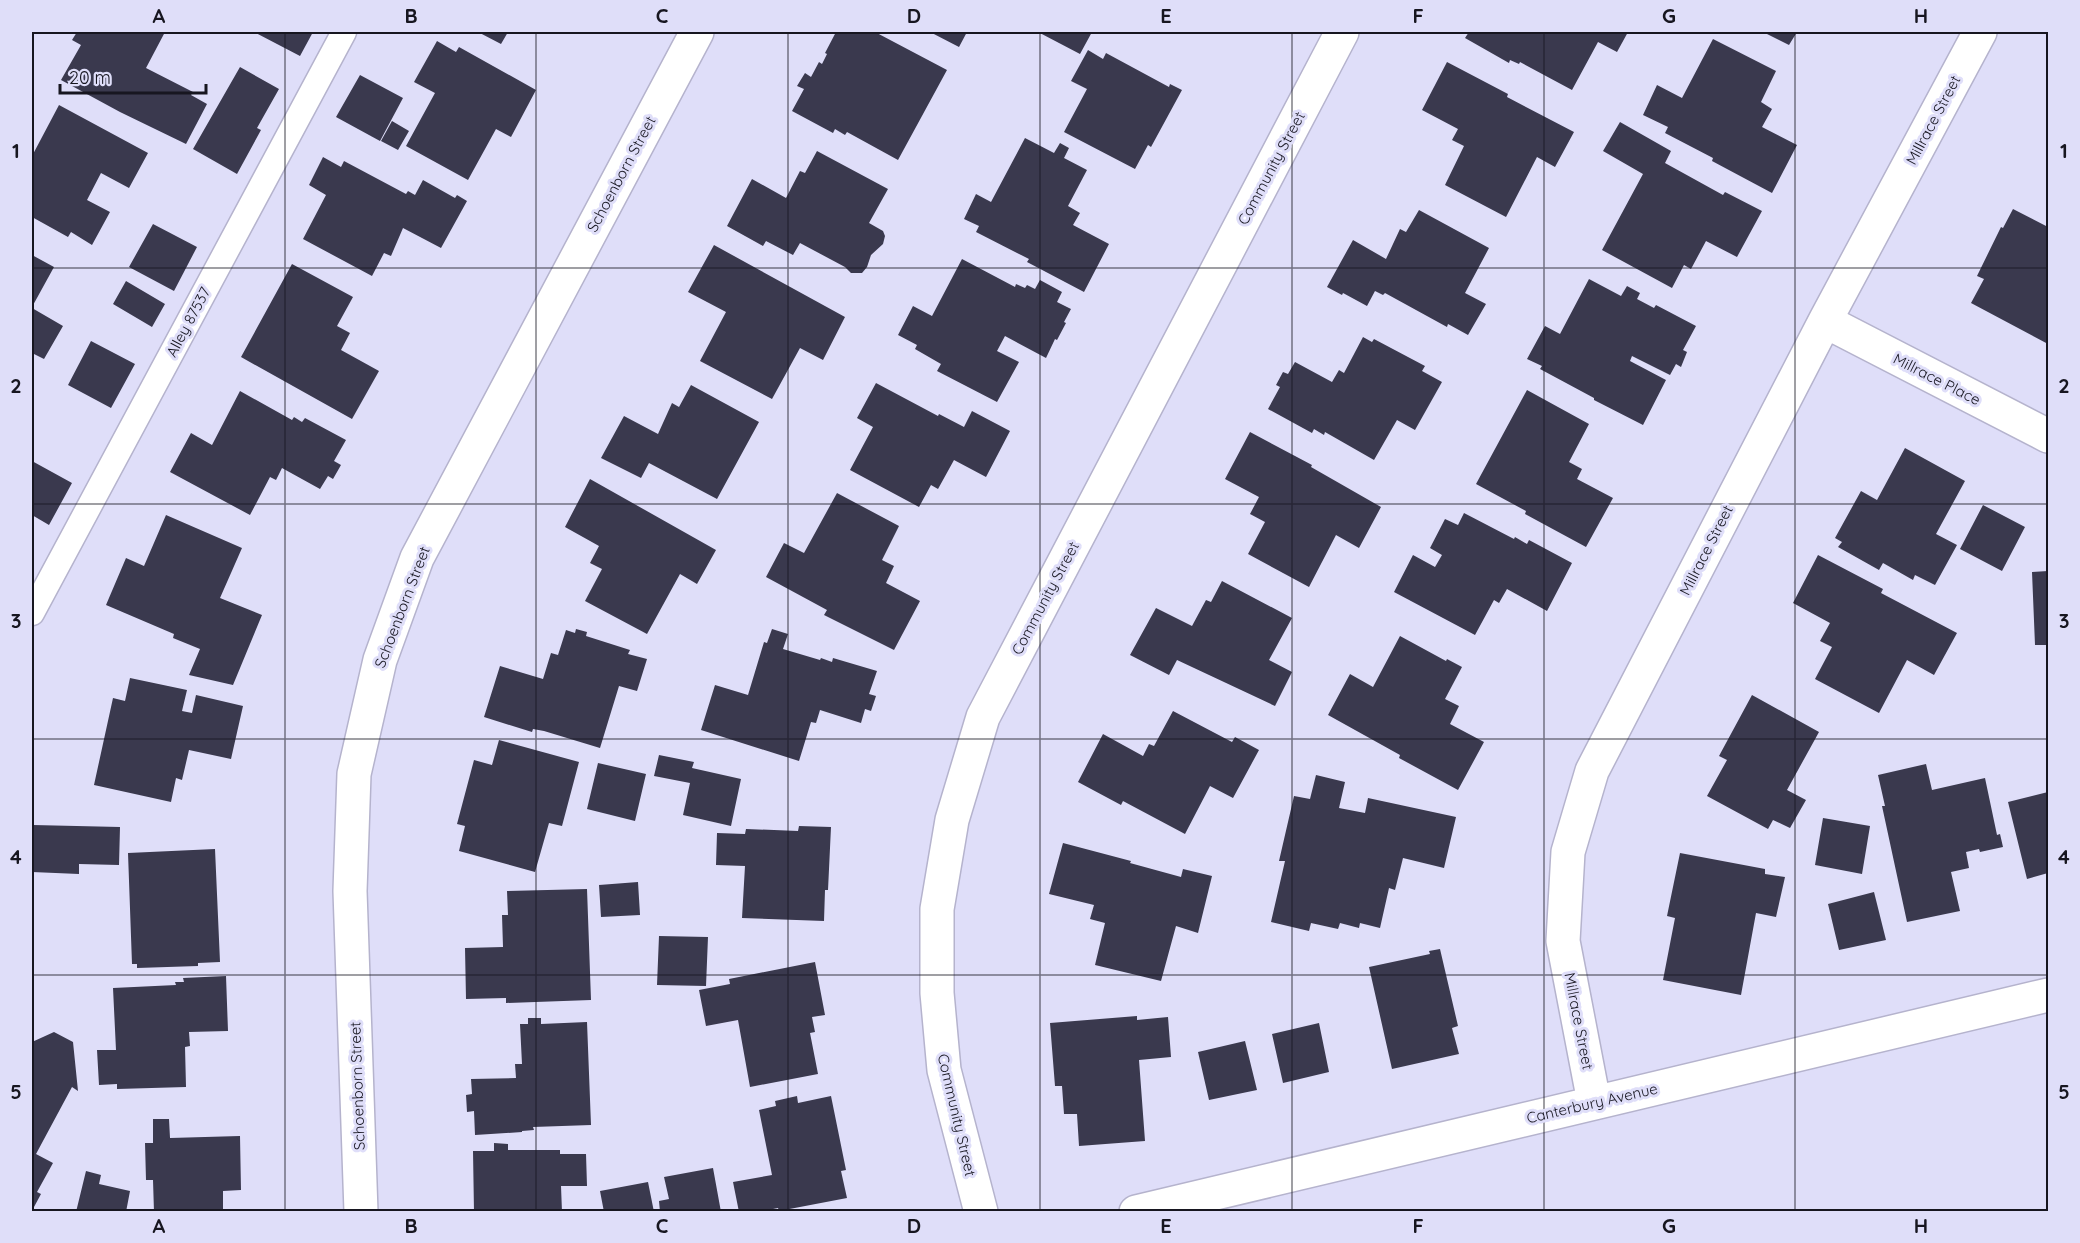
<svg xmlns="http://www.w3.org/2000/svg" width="2080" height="1243" font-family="Quicksand,sans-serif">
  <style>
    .building { fill: #3a394e }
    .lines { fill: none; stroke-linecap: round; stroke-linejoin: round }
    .lane-casing { stroke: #b5b3cd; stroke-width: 27 }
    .street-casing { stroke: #b5b3cd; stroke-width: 36 }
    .lane { stroke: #fff; stroke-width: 24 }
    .street { stroke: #fff; stroke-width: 33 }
    .grid { fill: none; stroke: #171620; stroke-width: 1.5; stroke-opacity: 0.55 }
    .labels { text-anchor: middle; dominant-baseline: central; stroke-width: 6; stroke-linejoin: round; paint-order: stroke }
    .street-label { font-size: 15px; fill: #171620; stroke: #dfdef9 }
    .neatline { fill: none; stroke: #171620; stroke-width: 2 }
    .grid-label { font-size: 20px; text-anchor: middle; font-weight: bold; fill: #171620 }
  </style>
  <rect width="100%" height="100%" fill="#dfdef9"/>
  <path class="building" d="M77 32H165L146 68 193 92 191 95 207 104 186 144 120 112 61 80 81 45 72 40Z
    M254 32H313L300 56Z
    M478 32H508L501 44Z
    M836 32H875L947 70 898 160 847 132 845 135 835 129 833 133 792 111 804 89 797 86 805 73 811 77 819 62 822 64 827 54 825 53Z
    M930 32H967L959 47Z
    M1038 32H1092L1080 54Z
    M1469 32H1628L1617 52 1598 42 1572 90 1520 62 1519 64 1510 60 1509 63 1465 38Z
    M1763 32H1797L1789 45Z
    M1713 39 1776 71 1761 102 1772 109 1762 127 1797 145 1772 193 1712 161 1713 158 1665 133 1668 127 1643 115 1657 85 1682 98Z
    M437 41 456 52 459 47 536 90 511 137 496 129 468 180 406 146 435 93 414 82Z
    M1088 50 1103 59 1106 53 1169 87 1170 84 1182 90 1151 147 1148 145 1135 169 1064 132 1087 89 1071 81Z
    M1447 62 1508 94 1507 97 1574 132 1555 167 1537 157 1506 217 1445 185 1464 146 1452 140 1458 129 1422 110Z
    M240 67 279 89 257 128 261 130 237 174 193 149Z
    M360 75 403 98 380 141 336 117Z
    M59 105 148 153 129 188 101 173 87 200 110 212 92 245 71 232 68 237 32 217V156Z
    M392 121 409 131 398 150 381 141Z
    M1620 122 1671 151 1665 163 1723 195 1725 192 1762 211 1737 257 1706 241 1691 269 1684 265 1672 288 1602 250 1643 174 1603 151Z
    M1025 138 1054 153 1060 143 1069 148 1064 158 1087 170 1068 206 1080 213 1073 225 1109 244 1084 292 1027 262 1029 259 976 232 979 226 964 219 976 194 991 202Z
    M817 151 888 189 869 223 883 231 885 236 883 244 871 255 867 267 862 273H851L845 267 800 243 793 255 766 241 763 246 727 226 752 179 786 198 800 171 805 173Z
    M323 157 341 167 344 161 406 194 408 191 415 195 423 180 455 198 457 195 467 201 441 248 403 228 391 256 384 253 372 276 303 239 326 195 309 185Z
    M2013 209 2048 227V344L1971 303 1984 279 1977 276 2001 227 2003 228Z
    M1419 210 1489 248 1465 293 1486 304 1468 335 1448 324 1447 327 1385 293 1383 295 1375 291 1367 306 1343 293 1342 295 1327 287 1353 240 1386 259 1400 229 1406 232Z
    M153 224 197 247 174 291 129 267Z
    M714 245 845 317 823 360 800 348 772 399 700 361 726 312 688 292Z
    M32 255 54 267 32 307Z
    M962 259 1015 287 1016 284 1025 288 1027 285 1035 289 1040 280 1062 292 1057 302 1071 309 1064 322 1066 323 1057 340 1055 339 1046 358 1005 336 997 351 1019 362 997 402 937 371 941 364 915 349 917 345 898 335 913 306 932 316Z
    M292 264 353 297 337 326 350 333 341 350 379 371 352 419 241 357Z
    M1589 279 1621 296 1627 286 1640 293 1637 299 1654 308 1656 305 1696 326 1683 350 1687 352 1681 367 1676 364 1670 375 1632 356 1630 361 1666 380 1643 425 1594 400V398L1540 369 1542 366 1527 359 1545 326 1560 334Z
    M126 281 165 304 152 327 113 304Z
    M32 308 63 326 44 359 32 353Z
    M1363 337 1372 342 1374 339 1425 366 1422 371 1442 382 1415 430 1397 420 1374 460 1325 432 1324 435 1314 429 1312 433 1268 409 1280 387 1276 385 1283 372 1288 374 1295 362 1332 382 1339 370 1344 373Z
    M91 341 135 364 111 408 68 385Z
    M876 383 938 416 939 414 964 427 972 411 1010 431 986 477 954 460 938 489 931 485 919 507 850 470 873 427 857 418Z
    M691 385 759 422 717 499 649 463 641 478 601 458 624 416 658 434 672 403 679 407Z
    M1527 390 1589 424 1569 462 1582 469 1577 479 1613 498 1586 547 1525 514 1526 511 1476 484Z
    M240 391 292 420 294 417 302 422 305 418 346 440 334 461 341 465 333 479 328 476 320 489 282 468 276 480 270 477 250 515 170 472 191 433 212 445Z
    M1250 432 1312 465 1311 467 1381 507 1359 548 1336 535 1309 587 1248 554 1265 522 1250 514 1259 497 1225 479Z
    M1905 448 1965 481 1936 534 1957 545 1935 585 1915 575 1913 580 1883 563 1879 570 1838 547 1842 542 1835 538 1861 491 1877 500Z
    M32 461 72 483 49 525 32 515Z
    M590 479 716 550 697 584 680 574 647 634 585 601 602 569 590 563 599 546 565 527Z
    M837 493 899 526 882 560 894 566 886 583 920 601 894 650 824 615 827 610 766 577 784 543 804 553Z
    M1983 505 2025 527 2002 571 1960 549Z
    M1464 513 1514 539 1515 537 1527 544 1529 540 1572 563 1547 611 1507 589 1499 603 1494 600 1475 635 1394 592 1413 555 1435 567 1442 555 1430 548 1445 519 1458 525Z
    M166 515 242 548 220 598 262 615 233 685 189 675 200 649 173 638 174 634 106 605 126 558 144 566Z
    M1818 555 1883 589 1881 593 1957 633 1934 675 1907 660 1879 713 1815 679 1832 647 1820 641 1830 623 1793 603Z
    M2048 571V645H2035L2032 572Z
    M1222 581 1292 618 1269 660 1292 672 1275 706 1177 660 1169 675 1130 655 1156 608 1192 626 1206 600 1211 602Z
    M576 629 587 632 586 636 630 650 628 654 647 659 637 691 619 686 600 748 544 731 533 729 532 732 484 717 500 666 543 679 551 653 558 655 566 630 575 633Z
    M772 629 788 634 783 649 820 660 821 658 832 662 833 658 877 671 869 694 876 696 871 711 865 709 861 723 820 710 816 723 811 722 799 761 701 730 715 685 748 695 764 642 767 643Z
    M1400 636 1446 661 1447 659 1462 667 1445 699 1459 706 1450 724 1484 742 1458 790 1399 758 1400 755 1328 715 1350 674 1373 687Z
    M130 678 187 690 182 711 192 713 196 695 243 706 231 759 189 750 182 780 176 778 171 802 94 785 113 698 125 701Z
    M1752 695 1819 732 1787 790 1806 800 1790 828 1773 820 1768 829 1707 796 1727 760 1719 756Z
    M1173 711 1232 742 1235 737 1259 750 1233 798 1210 786 1185 834 1123 801 1121 805 1078 782 1103 734 1143 756 1149 744 1154 746Z
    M499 740 579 762 562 826 549 823 535 872 459 851 465 826 457 824 474 760 492 765Z
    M659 755 694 762 692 768 741 779 731 826 683 815 690 783 654 776Z
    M598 763 646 774 635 821 587 809Z
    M1926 764 1932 790 1985 778 1997 835 2000 834 2003 847 1980 852 1979 849 1966 852 1969 868 1951 872 1960 911 1907 922 1882 806H1885L1878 775Z
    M1316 775 1345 782 1339 808 1365 813 1368 798 1456 817 1444 868 1403 858 1395 890 1389 888 1380 928 1360 923 1359 928 1340 923 1338 929 1311 923 1309 931 1271 922 1285 861H1279L1294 796 1310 799Z
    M2048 792V873L2027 879 2008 802Z
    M1823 818 1870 826 1862 874 1815 865Z
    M33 825 120 827 119 865 79 864V874L32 872V829Z
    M799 826 831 827 828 890H825L824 921 742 918 745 866 716 865 717 833 745 834 746 829 798 831Z
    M1063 843 1131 861 1130 863 1181 877 1183 869 1212 876 1198 933 1176 926 1161 981 1095 965 1105 923 1090 919 1094 905 1049 894Z
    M215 849 220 962 198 963V966L137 968V964H132L128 853Z
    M1680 853 1765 869V874L1785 877 1776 917 1756 913 1741 995 1663 980 1675 918 1667 916Z
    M638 882 640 915 601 917 599 885Z
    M587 889 591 1000 506 1003V998L466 999 465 948 503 947 502 915H508L507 891Z
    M1874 892 1886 940 1839 950 1828 904Z
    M659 936 708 937 706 986 657 985Z
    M1440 949 1458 1026 1452 1028 1459 1054 1392 1069 1369 967 1430 954 1429 951Z
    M815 962 825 1015 812 1017 815 1032 810 1033 818 1074 750 1087 738 1020 706 1026 699 990 730 984 729 979Z
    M226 976 228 1031 189 1032 190 1046 185 1047 186 1087 117 1089V1084L99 1085 97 1050H116L113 988 176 985 175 982H184L183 978Z
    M1137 1016V1020L1168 1017 1171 1057 1139 1060 1145 1141 1079 1146 1077 1114H1064L1062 1086H1055L1050 1023Z
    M528 1018H541V1024L587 1022 591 1125 533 1127 534 1130 522 1131V1132L475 1135 474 1111 467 1112 466 1095 472 1094 471 1079 516 1078 515 1064H522L520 1024H528Z
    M1319 1023 1329 1072 1283 1083 1272 1034Z
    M54 1032 73 1042 78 1091 72 1087 36 1154 53 1163 37 1192 41 1194 34 1207 32 1205V1042Z
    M1245 1041 1257 1090 1209 1100 1198 1052Z
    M797 1096 798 1103 831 1096 846 1170 841 1171 847 1198 779 1211 778 1208 758 1212H739L733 1182 772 1175 759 1110 776 1106 775 1101Z
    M153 1119H169L170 1138 240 1136 241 1190 223 1191V1212H154L153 1180H146L145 1143H153Z
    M494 1143 508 1144V1150H560V1154H586L587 1186H561L562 1212H474L473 1151H494Z
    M713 1168 721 1212H660L659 1201 669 1199 664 1177Z
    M86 1171 101 1175 99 1184 130 1191 126 1212H76Z
    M648 1182 654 1212H604L600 1191Z"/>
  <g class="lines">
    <g class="lane-casing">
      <path id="lane" d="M32 613 344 32"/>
    </g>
    <g class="street-casing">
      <path id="street" d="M1825 321 2048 436
        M1594 1102 1563 941 1568 852 1592 771 1825 321 1980 32
        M361 1212 350 891 354 774 380 660 417 558 697 32
        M981 1212 944 1070 937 993V909L952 820 983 717 1342 32
        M1136 1212 2048 995"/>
    </g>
    <use href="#lane" class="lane"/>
    <use href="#street" class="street"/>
  </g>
  <path class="grid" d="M285 32V1212M536 32V1212M788 32V1212M1040 32V1212M1292 32V1212M1544 32V1212M1795 32V1212M32 268H2048M32 504H2048M32 739H2048M32 975H2048"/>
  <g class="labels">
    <g class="street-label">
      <text transform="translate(1933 120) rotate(-62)">Millrace Street</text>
      <text transform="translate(1271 168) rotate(-62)">Community Street</text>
      <text transform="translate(621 174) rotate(-62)">Schoenborn Street</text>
      <text transform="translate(188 322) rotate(-62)">Alley 87537</text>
      <text transform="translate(1937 379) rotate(27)">Millrace Place</text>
      <text transform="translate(1706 550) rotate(-63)">Millrace Street</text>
      <text transform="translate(1045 598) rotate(-62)">Community Street</text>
      <text transform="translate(402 607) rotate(-69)">Schoenborn Street</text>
      <text transform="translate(1579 1021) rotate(79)">Millrace Street</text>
      <text transform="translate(357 1086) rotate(-92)">Schoenborn Street</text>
      <text transform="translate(1592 1103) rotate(-13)">Canterbury Avenue</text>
      <text transform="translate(957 1115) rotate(77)">Community Street</text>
    </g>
  </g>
  <rect width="2080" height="1243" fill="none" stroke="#dfdef9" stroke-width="66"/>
  <path d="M60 84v9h146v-9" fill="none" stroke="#171620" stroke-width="3"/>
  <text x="69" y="84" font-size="18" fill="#171620" stroke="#dfdef9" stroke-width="4.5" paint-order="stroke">20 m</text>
  <rect x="33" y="33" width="2014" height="1177" class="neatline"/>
  <g class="grid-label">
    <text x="159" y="23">A</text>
    <text x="411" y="23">B</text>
    <text x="662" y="23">C</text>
    <text x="914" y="23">D</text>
    <text x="1166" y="23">E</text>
    <text x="1418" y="23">F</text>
    <text x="1669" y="23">G</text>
    <text x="1921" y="23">H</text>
    <text x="16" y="158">1</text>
    <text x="2064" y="158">1</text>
    <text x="16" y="393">2</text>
    <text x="2064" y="393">2</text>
    <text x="16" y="628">3</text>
    <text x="2064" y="628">3</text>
    <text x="16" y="864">4</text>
    <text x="2064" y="864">4</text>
    <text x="16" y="1099">5</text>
    <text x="2064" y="1099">5</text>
    <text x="159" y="1233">A</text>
    <text x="411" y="1233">B</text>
    <text x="662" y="1233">C</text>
    <text x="914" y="1233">D</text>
    <text x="1166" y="1233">E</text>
    <text x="1418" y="1233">F</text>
    <text x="1669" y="1233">G</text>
    <text x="1921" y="1233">H</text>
  </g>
</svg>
